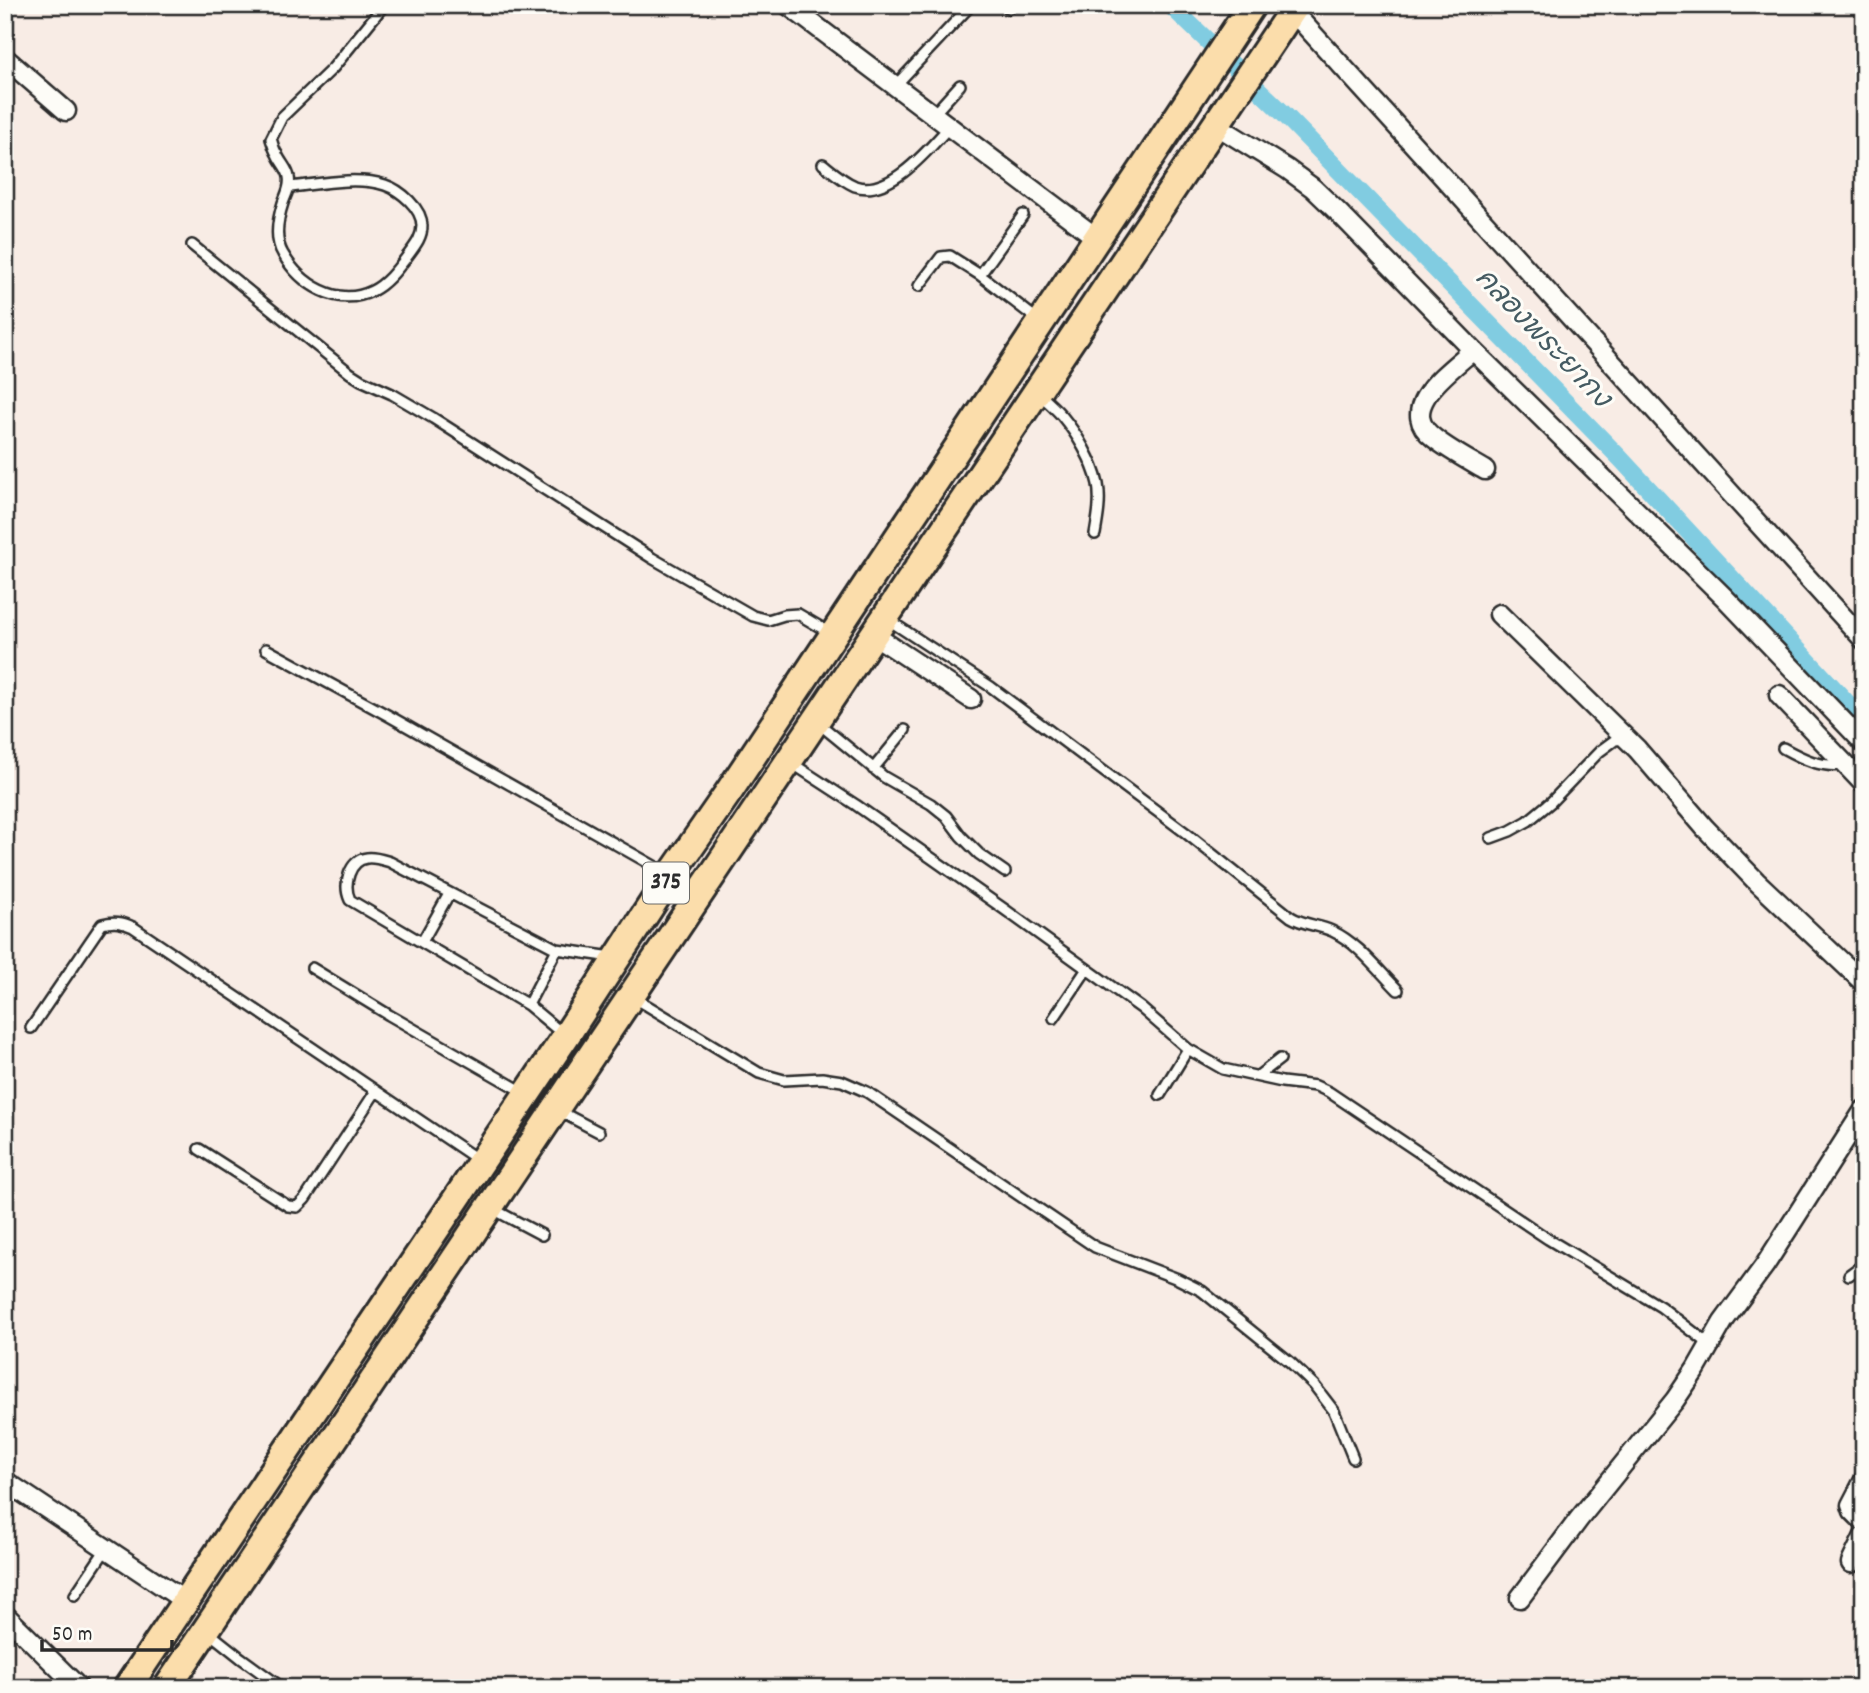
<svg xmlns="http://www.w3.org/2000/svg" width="1869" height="1693" font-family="Dekko,'Playpen Sans Thai',sans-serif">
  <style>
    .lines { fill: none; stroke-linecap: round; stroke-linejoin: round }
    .canal { stroke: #81cce1; stroke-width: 18 }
    .lane-casing { stroke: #2b2b2b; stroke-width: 14 }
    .street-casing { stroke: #2b2b2b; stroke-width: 23 }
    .primary-casing { stroke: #2b2b2b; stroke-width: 32 }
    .lane { stroke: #fdfcf7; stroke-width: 9 }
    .street { stroke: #fdfcf7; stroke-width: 18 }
    .primary { stroke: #fbddab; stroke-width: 26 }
    .labels { text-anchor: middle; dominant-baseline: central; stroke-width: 6; stroke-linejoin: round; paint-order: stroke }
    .shield { fill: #fdfcf7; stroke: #6a6a68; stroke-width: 2 }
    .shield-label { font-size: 24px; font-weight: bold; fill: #2b2b2b }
    .water-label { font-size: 28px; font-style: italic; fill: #455b62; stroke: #fdfcf7 }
  </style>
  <rect width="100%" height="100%" fill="#f8ece5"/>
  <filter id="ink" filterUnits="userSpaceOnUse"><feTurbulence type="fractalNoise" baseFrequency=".0143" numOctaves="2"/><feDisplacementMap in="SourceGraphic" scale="14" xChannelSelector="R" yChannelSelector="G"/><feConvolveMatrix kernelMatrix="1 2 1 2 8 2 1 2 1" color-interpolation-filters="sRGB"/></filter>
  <g filter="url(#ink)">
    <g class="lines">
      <path class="canal" d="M1170 5 1282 112 1620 458 1864 721"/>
      <g class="lane-casing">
        <path id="lane" d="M1003 5 1009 8
          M895 86 971 5
          M933 115 960 85
          M823 164C833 172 843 181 855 186 889 198 929 149 949 127
          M290 187C318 184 357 176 385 185 400 190 422 208 422 226 422 239 413 248 406 258 396 271 386 284 372 291 337 308 300 284 283 254 274 239 278 218 283 203 286 194 291 187 289 177 288 169 280 162 277 154 274 150 273 144 271 139L282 117 333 68 384 5
          M1023 215 980 275 1038 320
          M192 245 350 373 361 380 392 394 433 418 652 558 753 616 768 620 784 615 798 614 832 634
          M919 286 941 257 950 256 980 275
          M1038 393C1046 400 1055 408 1062 416 1077 434 1093 461 1098 484 1101 500 1098 517 1095 534
          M887 619 991 687 1186 833 1291 917C1304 925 1319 925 1332 931 1358 943 1378 970 1398 990
          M266 649 389 716 670 875
          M817 722 884 777 931 804 946 816 961 836 979 854 1005 872
          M1783 748C1803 759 1821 768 1844 765
          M790 762 856 805 1004 909 1141 1008 1188 1049 1223 1069 1282 1082 1316 1086 1329 1092 1548 1239 1661 1307 1709 1344
          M873 769 905 730
          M1491 838 1510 831 1528 821 1551 802 1600 751 1615 740 1625 739
          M422 942 449 894
          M312 968 389 1015 525 1093
          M633 997 759 1073 784 1080 822 1078 842 1081 867 1092 1095 1247 1178 1279 1202 1291 1290 1362 1314 1385 1334 1411 1353 1458
          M528 1005 557 949
          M1054 1018 1087 969
          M31 1028 102 924C114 921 122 922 133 927L480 1161
          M564 1035 528 1005 350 900C343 885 349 860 367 858 375 857 383 860 390 862L557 949 612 957
          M1258 1076 1280 1059
          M1160 1095 1188 1049
          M557 1110 599 1132
          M199 1149 288 1206 297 1207 305 1199 376 1091
          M491 1208 542 1235
          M1849 1275 1864 1264
          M75 1595 106 1549
          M207 1631 241 1658 281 1687"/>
      </g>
      <g class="street-casing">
        <path id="street" d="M788 5 1098 239
          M1292 11 1864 640
          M5 58 66 111
          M1216 125 1287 169 1313 188 1339 213 1473 350 1724 597 1864 743
          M1473 350C1450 371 1394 408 1434 438 1449 450 1468 460 1485 470
          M1499 614 1637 749 1705 828 1756 881 1864 983
          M874 635 971 699
          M1779 695 1864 784
          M1864 1480 1851 1505 1853 1511 1864 1522
          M5 1481 185 1601
          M1851 1563 1864 1536
          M1520 1598 1579 1519 1675 1400 1696 1369 1723 1322 1765 1265 1864 1110
          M5 1615 79 1688"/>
      </g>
      <g class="primary-casing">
        <path id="primary" d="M127 1688 566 1036 671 875 730 790 1252 5
          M167 1688 1296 5"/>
      </g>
      <use href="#lane" class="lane"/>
      <use href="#street" class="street"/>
      <use href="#primary" class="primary"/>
    </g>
  </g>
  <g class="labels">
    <rect class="shield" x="643" y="862.5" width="46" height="41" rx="5"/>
    <g class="shield-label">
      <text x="666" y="883">375</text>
    </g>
    <g class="water-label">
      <text transform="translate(1541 340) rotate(46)">คลองพระยากง</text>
    </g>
  </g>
  <rect width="1869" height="1693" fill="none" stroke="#fdfcf7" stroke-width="28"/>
  <rect x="14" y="14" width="1841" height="1665" fill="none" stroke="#2b2b2b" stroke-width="2.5" filter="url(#ink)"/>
  <path d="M42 1640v10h130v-10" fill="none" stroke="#2b2b2b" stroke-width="3.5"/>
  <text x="52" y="1640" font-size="21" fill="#2b2b2b" stroke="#fdfcf7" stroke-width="5" paint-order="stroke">50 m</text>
</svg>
